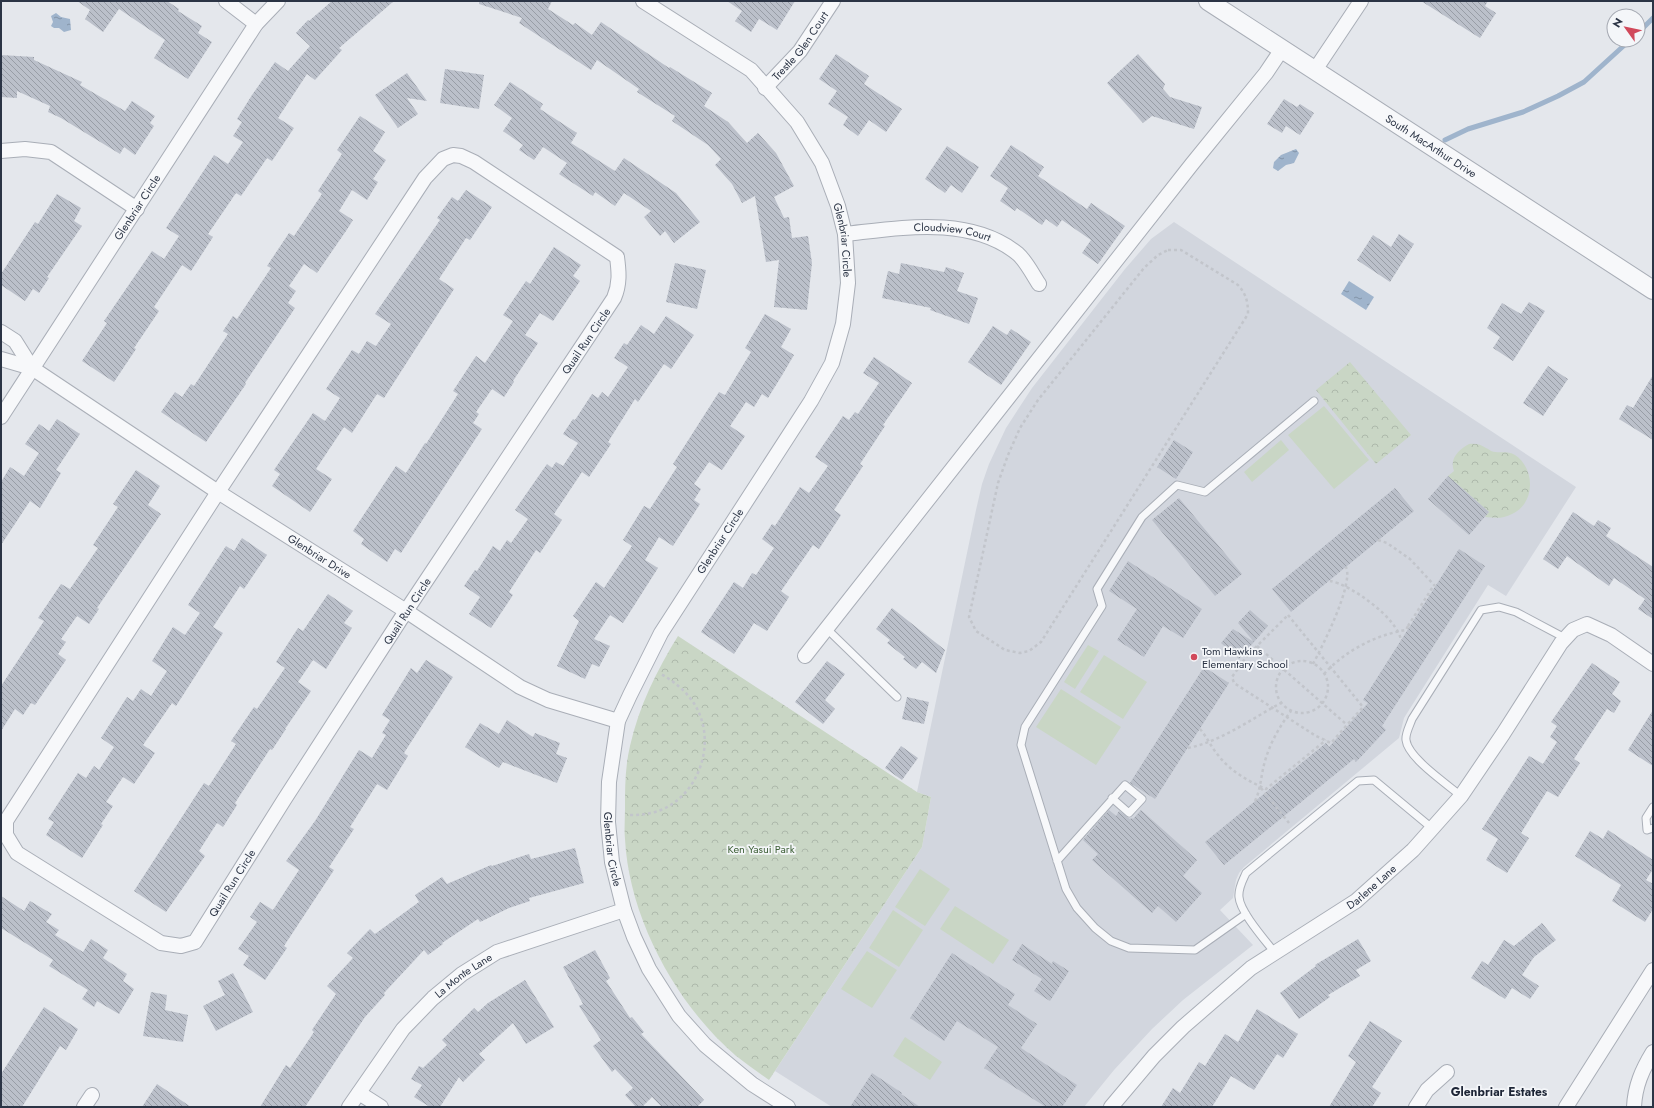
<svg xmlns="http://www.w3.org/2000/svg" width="1654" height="1108" font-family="Jost,sans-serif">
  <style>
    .built { fill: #d2d6de }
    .park { fill: url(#park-crowns) }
    .garden { fill: #c9d6c5 }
    .water { fill: url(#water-ripples) }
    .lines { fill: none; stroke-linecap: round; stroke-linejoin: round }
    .stream { stroke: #9fb4cc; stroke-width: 5 }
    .building { fill: url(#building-back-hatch) }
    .service-casing { stroke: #a9aeb7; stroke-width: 9 }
    .minor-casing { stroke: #a9aeb7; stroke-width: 16 }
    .tertiary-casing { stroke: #a9aeb7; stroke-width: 20 }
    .path { stroke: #c2c5cb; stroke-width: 2.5; stroke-dasharray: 3 3; stroke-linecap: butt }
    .service { stroke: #f7f8fa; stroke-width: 7 }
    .minor { stroke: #f7f8fa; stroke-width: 14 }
    .tertiary { stroke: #f7f8fa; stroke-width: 18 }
    .poi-dot { fill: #d1495b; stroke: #f4f6f9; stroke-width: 1.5 }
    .labels { text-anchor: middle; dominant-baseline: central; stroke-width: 3.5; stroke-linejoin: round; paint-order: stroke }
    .street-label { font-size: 11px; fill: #2b3445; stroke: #f4f6f9 }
    .poi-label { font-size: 11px; fill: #2b3445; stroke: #f4f6f9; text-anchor: start }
    .park-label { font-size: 11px; fill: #3f6138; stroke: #f4f6f9 }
    .neighbourhood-label { font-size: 12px; font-weight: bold; fill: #1d2536; stroke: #f4f6f9 }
  </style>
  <defs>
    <pattern id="park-crowns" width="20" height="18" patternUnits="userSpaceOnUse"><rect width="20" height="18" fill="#c9d6c5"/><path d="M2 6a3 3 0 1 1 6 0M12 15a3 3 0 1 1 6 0" fill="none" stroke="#adb8ab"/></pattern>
    <pattern id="water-ripples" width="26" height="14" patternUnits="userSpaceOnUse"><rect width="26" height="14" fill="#9fb4cc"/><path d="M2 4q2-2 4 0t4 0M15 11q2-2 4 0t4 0" fill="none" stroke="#8293a7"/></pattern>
    <pattern id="building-back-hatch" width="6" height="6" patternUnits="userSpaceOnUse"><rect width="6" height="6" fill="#bbc0ca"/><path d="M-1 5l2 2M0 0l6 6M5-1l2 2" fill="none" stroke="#989da6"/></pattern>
  </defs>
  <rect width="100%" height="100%" fill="#e4e7ec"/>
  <path class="built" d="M1174 222 1576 487 1506 596 1488 585 1404 718 1399 738 1244 867 1239 873 1236 880 1233 898 1220 910 1253 945 1183 1000 1152 1029 1114 1070 1084 1107H832L775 1071 922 847 931 797 917 792 976 510 982 484 989 464 1006 428 1032 388 1125 269 1151 239Z"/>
  <path class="park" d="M1350 362 1411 435 1376 464 1316 390Z
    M1469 444C1475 443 1481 444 1486 448 1487 448 1491 451 1491 451 1499 454 1507 450 1515 455 1536 469 1535 504 1512 514 1503 519 1495 518 1485 517L1489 512 1448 476 1454 471C1449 459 1459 449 1469 444Z
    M678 636 917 792 931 797 922 847 769 1080C758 1072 746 1064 735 1055 676 1004 629 918 625 839 624 829 625 819 625 809 625 788 625 767 630 746 639 706 657 670 678 636Z"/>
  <path class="garden" d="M1324 406 1369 460 1334 489 1288 435Z
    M1281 440 1289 450 1252 482 1244 472Z
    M1088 645 1099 651 1075 689 1064 682Z
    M1104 655 1147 682 1123 719 1080 692Z
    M1061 689 1121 727 1096 765 1036 727Z
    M920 869 950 889 925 926 895 907Z
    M955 906 1009 940 993 964 940 929Z
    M893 910 923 930 899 967 869 948Z
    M867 951 897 970 872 1008 841 989Z
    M905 1037 942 1062 930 1080 893 1056Z"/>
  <path class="water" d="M56 13 61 17 70 19 71 30 64 32 59 28H54L51 26 53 22 51 16Z
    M1296 149 1299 153 1294 163 1286 165 1278 171 1273 168 1274 162 1281 155Z
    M1349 281 1374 297 1366 310 1341 294Z"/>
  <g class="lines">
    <path class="stream" d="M1638 33 1653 18
      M1445 140 1468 129 1523 112 1558 96 1584 82 1630 40"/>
  </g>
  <path class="building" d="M77 1H167L179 9 178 11 202 26 198 33 212 42 188 79 154 58 165 40 119 9 103 32 85 19 90 10Z
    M332 1H394L339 48 342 50 315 80 307 74 278 118 294 128 272 161 267 158 241 196 236 193 208 234 213 237 191 271 182 265 154 307 159 311 134 348 136 349 114 382 82 361 107 323 104 321 152 251 164 259 179 236 166 228 176 213 214 155 228 164 243 142 233 136 242 122 237 119 252 95 275 62 288 71 310 46 296 33 308 20 309 21Z
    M479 1H552L548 9 573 25 575 23 592 35 601 22 669 68 670 67 712 93 704 106 728 122 747 143 758 133 776 153 794 186 774 197 784 218 789 217 792 238 808 236 812 263 807 310 774 307 779 260 766 262 755 196 742 203 732 184 715 165 721 159 708 145 672 121 675 116 637 92 639 89 597 60 591 70 519 23 522 18 479 4Z
    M727 1H795L777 30 759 19 751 32 735 21 742 11Z
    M1421 1H1488L1485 6 1496 13 1480 38Z
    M836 54 869 76 864 84 902 109 886 132 869 120 858 136 843 125 848 117 828 104 837 91 819 79Z
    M1138 54 1165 84 1163 89 1170 97 1202 107 1194 129 1152 116 1143 123 1107 83Z
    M1 55 34 57V60L82 82 80 85 125 111 132 101 155 116 150 123 154 126 135 155 124 147 120 154 61 118 48 112 50 106 17 91V98L1 97Z
    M445 69 484 75 479 109 440 103Z
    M407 73 427 101 407 98 418 114 398 128 375 95Z
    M510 82 543 104 540 109 577 133 571 143 615 171 624 158 676 193 700 222 674 243 665 231 660 236 644 217 651 211 624 193 615 206 595 192 593 196 559 174 567 163 543 147 534 160 519 150 523 145 503 131 512 118 494 105Z
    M1284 99 1297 107 1300 104 1314 113 1300 135 1286 126 1282 133 1267 124Z
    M360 116 385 132 373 151 386 160 373 179 378 182 367 200 352 190 339 211 353 220 346 231 317 273 304 264 289 286 296 291 288 303 295 308 245 383 246 384 206 442 161 412 175 392 182 397 191 384 194 386 228 334 223 331 233 316 237 319 271 268 267 266 289 233 294 236 322 194 318 191 342 154 337 150Z
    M1011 145 1044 167 1038 176 1087 209 1091 203 1125 226 1098 264 1082 253 1091 240 1062 220 1057 227 1046 219 1042 225 1017 208 1015 211 1000 201 1008 188 990 176Z
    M947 146 979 167 962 193 951 185 945 193 925 179Z
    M466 190 492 207 470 240 466 238 439 279 454 289 384 398 377 394 352 433 344 427 316 469 332 479 310 512 272 486 280 474 274 470 313 413 325 421 340 398 326 389 352 350 359 354 367 341 376 346 391 324 375 314 440 220 437 218 452 197 458 201Z
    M57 194 81 208 74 221 82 226 47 277 49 278 39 293 33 289 25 301 1 285V274L35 222 38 224Z
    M1399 234 1414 244 1390 282 1357 260 1373 235 1391 247Z
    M554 247 581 265 573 276 580 281 553 321 540 313 525 335 538 343 513 381 514 382 504 397 492 389 476 412 479 414 473 423 482 429 401 553 395 549 387 562 361 544 364 539 353 531 396 466 406 473 425 443 426 444 458 394 453 391 476 356 485 363 513 321 503 315 526 281 530 284Z
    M675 263 706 270 697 309 666 302Z
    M901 263 944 272 946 267 964 273 957 291 978 298 969 324 930 310 931 308 882 298 888 271 899 274Z
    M1529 302 1545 311 1513 361 1493 348 1500 337 1487 328 1502 303 1521 314Z
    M765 314 791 329 781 347 794 355 781 377 768 398 762 394 754 407 746 402 730 426 745 436 722 470 709 462 694 484 701 489 694 500 700 504 673 546 659 537 645 560 658 568 623 623 610 615 594 639 610 646 599 667 592 664 585 679 557 666 579 621 573 616 596 582 604 588 632 546 623 540 644 506 650 509 677 467 673 464 719 392 725 395 751 352 745 348Z
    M666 316 694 335 671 369 664 364 638 402 635 399 608 442 611 444 589 477 582 472 554 514 562 520 540 553 536 550 509 592 513 595 491 628 469 614 480 597 464 586 475 570 477 571 493 546 500 551 507 540 511 543 528 519 515 510 547 464 552 468 556 462 563 466 578 443 563 434 573 419 575 420 592 394 598 398 602 392 608 397 628 367 614 358 624 343 627 345 641 325 654 334Z
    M993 326 1007 335 1011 329 1031 342 1001 385 968 362Z
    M874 357 912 383 883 425 885 426 860 464 863 466 834 510 841 515 819 549 813 545 781 591 789 597 767 631 754 623 734 654 701 632 734 582 743 588 752 573 756 575 774 548 762 539 772 524 775 526 800 487 809 493 828 466 815 457 843 416 849 420 855 412 858 414 879 383 863 373Z
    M1548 366 1568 379 1543 416 1523 403Z
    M1653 375V440L1619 419 1627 405 1633 408Z
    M57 419 80 434 56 470 61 473 40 508 30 501 1 545V482L10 467 24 476 39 453 25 444 39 424 49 431Z
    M1174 440 1193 452 1176 479 1157 467Z
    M136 470 160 486 148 505 161 514 97 608 99 609 89 624 77 616 61 639 66 642 58 654 66 660 35 705 31 703 23 715 15 709 1 731V686L44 621 38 618 61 584 70 589 98 548 93 545 118 507 113 504Z
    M1448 476 1489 512 1469 535 1428 499Z
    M1395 488 1414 511 1291 612 1272 589Z
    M1179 498 1242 574 1215 596 1152 520Z
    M1573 512 1594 526 1598 520 1611 528 1606 536 1653 567V619L1638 609 1645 599 1614 578 1609 586 1567 556 1558 569 1543 559Z
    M242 538 267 555 244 589 240 586 213 627 223 633 176 706 172 703 143 745 155 753 134 784 123 777 106 802 113 806 101 824 103 825 82 858 46 835 54 822 48 819 78 773 86 778 94 766 99 770 114 747 101 738 127 697 133 701 141 689 151 696 167 671 152 661 173 627 185 635 200 613 188 605 226 546 234 551Z
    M1459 549 1485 566 1382 726 1386 730 1356 762 1354 759 1224 865 1205 842 1326 743 1329 747 1368 703 1363 700Z
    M1128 561 1202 609 1183 638 1163 626 1144 657 1117 640 1137 609 1109 591Z
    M328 594 353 611 344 623 352 628 326 669 313 660 298 682 311 691 285 729H286L272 750 270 749 235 803 237 805 223 827 217 823 199 851 205 856 166 912 134 891 204 783 209 786 236 744 231 741 254 707 257 709 285 668 276 662 298 628 303 631Z
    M892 608 945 650 936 673 922 662 916 669 903 659 905 657 887 643 890 640 876 629Z
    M1250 610 1268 626 1254 642 1238 623Z
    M1233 629 1254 642 1239 659 1221 643Z
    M426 660 453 677 404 753 408 756 387 790 377 784 350 827 354 829 329 867 334 870 284 946 287 948 265 980 243 965 249 956 238 949 257 922 250 917 260 902 273 910 299 870 286 861 315 821 359 750 372 758 386 735 382 733 390 720 382 715 411 668 417 673Z
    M827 661 845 674 825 700 835 709 823 724 795 702Z
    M1592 663 1620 682 1612 694 1621 701 1614 713 1607 709 1574 759 1580 763 1558 797 1547 791 1521 833 1529 838 1507 873 1486 860 1498 839 1482 829 1529 756 1543 764 1557 742 1550 737 1557 726 1551 722Z
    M1204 667 1229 683 1155 799 1130 783Z
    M907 697 929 702 924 724 902 719Z
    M1653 710V766L1628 750Z
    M507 720 533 737 535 733 560 743 556 754 567 758 557 783 503 762 499 768 465 747 480 723 499 734Z
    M901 746 918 758 902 780 885 768Z
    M1109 810 1116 816 1119 811 1130 819 1132 818 1133 819 1141 810 1197 860 1183 876 1202 893 1176 922 1158 906 1152 913 1092 860 1098 854 1083 840Z
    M1608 830 1653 860V869L1646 880 1653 884V909L1645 922 1612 901 1621 885 1575 856 1590 831 1603 839Z
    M575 848 584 883 529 898 530 901 509 908 480 922 478 919 442 943 443 944 428 955 424 950 384 993 385 995 365 1017 305 1107H260L286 1065 290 1068 314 1032 312 1030 336 994 327 986 353 958 347 953 370 929 375 934 419 902 415 895 442 877 447 884 491 865 492 866 529 854 531 859Z
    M1 896 24 911 30 901 52 914 46 922 59 930 55 935 83 952 91 939 108 950 103 958 127 974 123 981 134 989 119 1014 97 1001 94 1007 82 999 88 990 49 966 53 960 1 928Z
    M1542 923 1556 940 1534 957 1522 975 1539 986 1530 999 1512 988 1505 999 1471 978 1482 961 1488 965 1504 940 1514 946Z
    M1358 939 1371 961 1356 970 1360 976 1328 995 1330 997 1299 1019 1280 993 1316 966 1315 965Z
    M1022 944 1052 964 1053 961 1069 971 1050 1001 1034 991 1042 979 1012 960Z
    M595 950 610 978 606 981 630 1018 632 1017 644 1032 641 1034 704 1100 697 1107H662L652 1097 642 1107H636L625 1095 633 1088 615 1069 612 1072 593 1046 601 1040 579 1006 583 1004 563 967Z
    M952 953 1015 994 1008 1005 1037 1024 1021 1048 1077 1085 1062 1107H1046L984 1068 998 1047 957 1021 944 1041 910 1018Z
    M233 973 253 1012 216 1031 203 1006 225 995 218 981Z
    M525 980 554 1027 526 1044 513 1023 479 1054 485 1060 463 1082 459 1077 440 1107H430L414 1097 422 1085 411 1079 419 1066 423 1068 447 1045 442 1040 474 1008 478 1012 488 1003Z
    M151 992 167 995 165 1010 188 1015 183 1042 143 1036Z
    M44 1007 78 1029 66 1050 60 1046 22 1107H1V1074Z
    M1257 1009 1298 1034 1283 1058 1277 1054 1254 1090 1231 1076 1212 1107H1161L1173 1088 1180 1093 1199 1062 1205 1066 1225 1034 1238 1042Z
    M1370 1021 1402 1041 1372 1087 1381 1093 1372 1107H1329L1356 1062 1348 1056Z
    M872 1073 902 1093 901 1094 920 1107H850Z
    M157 1084 191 1107H142Z"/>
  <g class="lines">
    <g class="service-casing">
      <path id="service" d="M827 629 897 697
        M1461 796C1447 784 1408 758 1406 740 1405 734 1410 725 1412 719L1481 610 1499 607 1516 612 1565 638
        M1653 807 1646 818 1647 830 1653 828
        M1057 861 1125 785 1142 799 1129 813 1112 798
        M1246 914 1195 950 1129 948 1111 941 1095 928 1077 908 1066 889 1021 745 1025 727 1102 606 1097 589 1142 517 1177 485 1205 492 1314 401
        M1275 953C1265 940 1240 912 1239 897 1238 888 1243 880 1246 873L1358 781 1374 780 1433 829"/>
    </g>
    <g class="minor-casing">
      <g id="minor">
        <path d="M226 1 256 24"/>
        <path id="s1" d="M643 1 751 70 797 122 822 163 838 206 845 234 848 283 843 324 832 363 811 401 661 633 630 695 618 721 609 782 608 822 612 862 624 910 634 937 649 969 679 1016 705 1045 752 1084 788 1107"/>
        <path d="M1315 70 1361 1"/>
        <path id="s2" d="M765 88 800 51 833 1"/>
        <path d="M1 151 25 149 51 152 137 209"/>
        <path d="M453 155 461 156 474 162 617 257C619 272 620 284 614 298L406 611 284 800 195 942 181 946 161 943 17 853 6 835V821L218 492 425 178 443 159Z"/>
        <path id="s3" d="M845 234C901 228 970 215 1018 254 1026 261 1033 275 1039 284"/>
        <path d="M1 332 15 341 32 368"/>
        <path id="s4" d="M1 359 32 368 218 492 406 611 520 687 548 700 618 721"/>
        <path id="s5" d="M1 417 256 24 278 1"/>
        <path d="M805 656 1192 164 1266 73 1282 49"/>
        <path d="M359 1093 381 1107"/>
        <path d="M84 1107 92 1095"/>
        <path id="s6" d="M349 1107 403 1029 433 998 462 974 497 952 624 910"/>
        <path id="s7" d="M1111 1107 1154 1056 1183 1027 1251 968 1356 901 1413 850 1461 796 1503 734 1561 643 1573 630 1587 624 1611 635 1653 664"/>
        <path d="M1416 1107 1427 1090 1447 1072"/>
        <path d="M1566 1107 1653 970"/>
        <path d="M1634 1107C1635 1086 1642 1070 1653 1052"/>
      </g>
    </g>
    <g class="tertiary-casing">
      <g id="tertiary">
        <path id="s8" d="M1208 1 1653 290"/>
      </g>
    </g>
    <path class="path" d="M1168 250H1181L1238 285C1246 294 1248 301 1248 314L1041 642 1029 651 1020 653 1005 650 976 631 969 617 998 483 1008 455 1020 428 1038 400 1144 268 1158 255Z
      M1378 540 1387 543 1410 559 1435 586
      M1330 581C1350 584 1399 619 1401 641
      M1288 615 1363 707 1331 743 1316 736 1234 683 1232 677 1247 656Z
      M1408 626 1434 585
      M1257 646 1346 724
      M1276 687a26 26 0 1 1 52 0a26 26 0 1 1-52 0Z
      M1313 664C1322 647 1354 584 1346 567
      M1324 674C1345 651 1375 635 1406 630L1408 626 1409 628
      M1200 729C1207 737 1211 747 1218 755 1230 771 1248 781 1266 789L1326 740
      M1188 748C1222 741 1251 719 1281 703
      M1261 788 1289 823
      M1255 801C1261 789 1261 774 1265 761 1270 743 1280 726 1291 711
      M630 815C641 815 651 814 661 810 700 794 717 741 695 705 687 692 675 682 661 674"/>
    <use href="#service" class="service"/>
    <use href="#minor" class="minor"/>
    <use href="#tertiary" class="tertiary"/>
  </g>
  <circle class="poi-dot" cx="1194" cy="657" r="4"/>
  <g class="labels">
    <g class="street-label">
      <text stroke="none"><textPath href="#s2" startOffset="55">Trestle Glen Court</textPath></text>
      <text stroke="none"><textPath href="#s8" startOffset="266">South MacArthur Drive</textPath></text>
      <text stroke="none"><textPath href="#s5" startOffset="250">Glenbriar Circle</textPath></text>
      <text stroke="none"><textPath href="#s3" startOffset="108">Cloudview Court</textPath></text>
      <text stroke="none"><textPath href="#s1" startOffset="326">Glenbriar Circle</textPath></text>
      <text transform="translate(586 341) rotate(-56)">Quail Run Circle</text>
      <text transform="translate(720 541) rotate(-57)">Glenbriar Circle</text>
      <text stroke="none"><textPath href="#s4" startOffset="376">Glenbriar Drive</textPath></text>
      <text transform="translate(407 611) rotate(-57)">Quail Run Circle</text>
      <text stroke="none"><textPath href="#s1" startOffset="998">Glenbriar Circle</textPath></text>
      <text transform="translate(232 883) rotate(-58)">Quail Run Circle</text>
      <text stroke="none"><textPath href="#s7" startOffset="343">Darlene Lane</textPath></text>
      <text stroke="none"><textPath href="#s6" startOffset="176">La Monte Lane</textPath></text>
    </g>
    <g class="poi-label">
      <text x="1202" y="651">Tom Hawkins<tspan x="1202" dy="13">Elementary School</tspan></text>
    </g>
    <g class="park-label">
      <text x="761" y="849">Ken Yasui Park</text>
    </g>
    <g class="neighbourhood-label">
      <text x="1499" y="1092">Glenbriar Estates</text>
    </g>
  </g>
  <rect width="1654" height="1108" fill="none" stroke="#2b3445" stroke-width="4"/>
  <g transform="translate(1626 28) rotate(303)"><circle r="19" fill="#f4f6f9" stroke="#a4a8b1"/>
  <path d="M0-3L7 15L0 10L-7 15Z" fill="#d1495b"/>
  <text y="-6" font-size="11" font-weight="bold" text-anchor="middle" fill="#2b3445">N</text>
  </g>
</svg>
